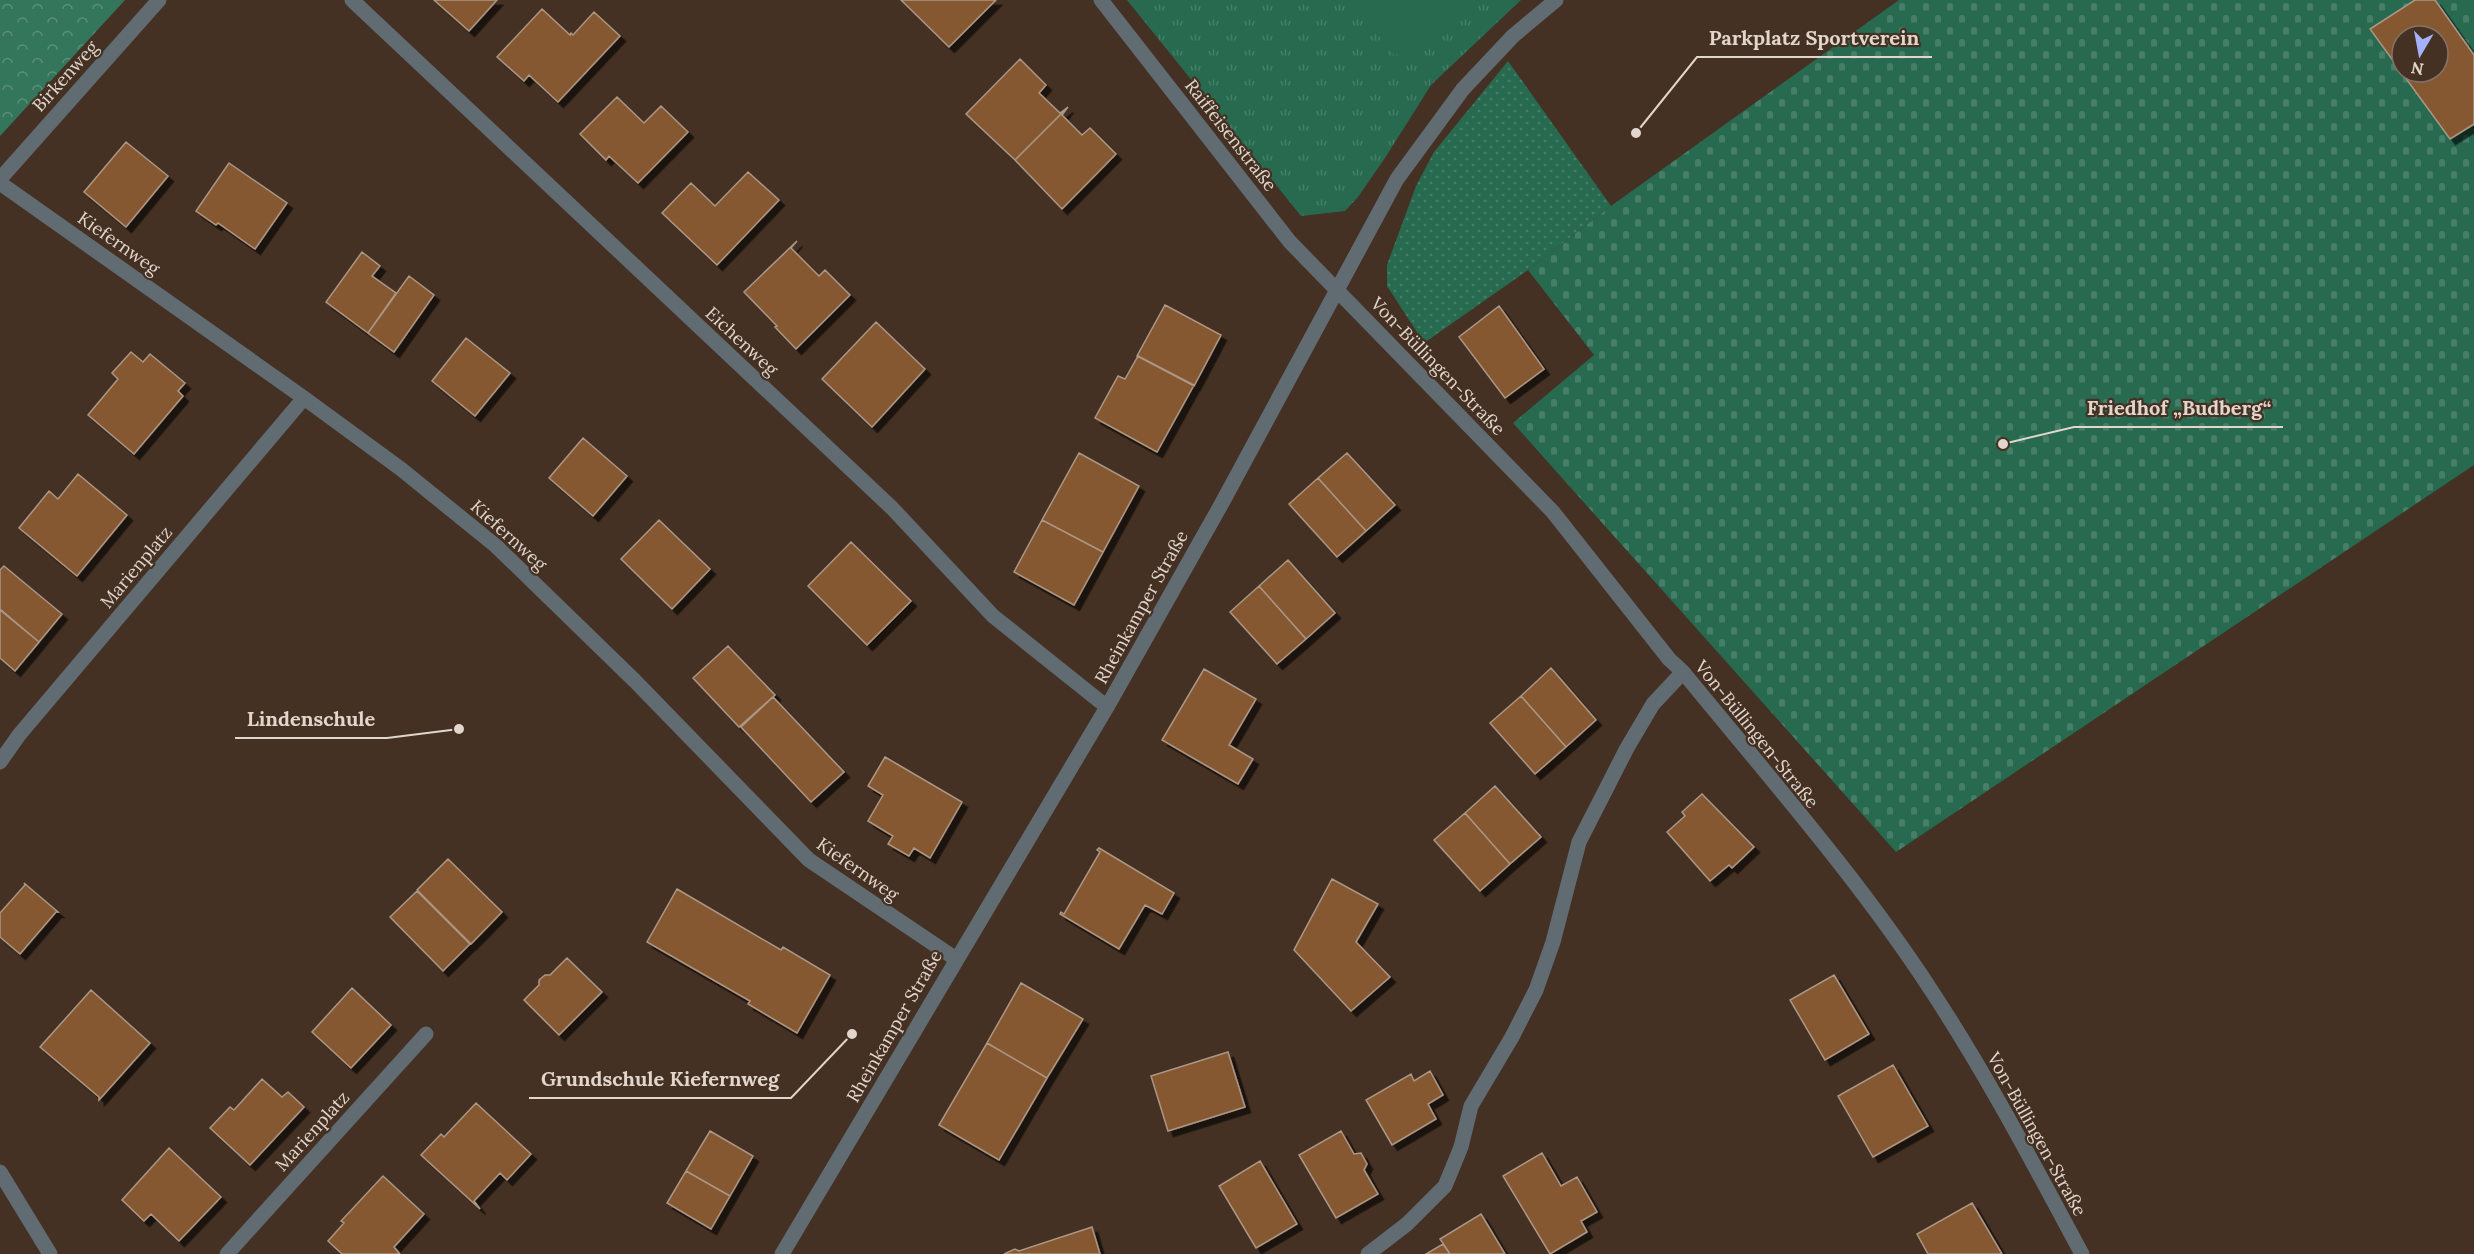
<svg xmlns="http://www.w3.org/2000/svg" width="2474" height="1254" font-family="Lora,serif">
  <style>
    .grass { fill: url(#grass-dots) }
    .forest { fill: url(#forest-crowns) }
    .cemetery { fill: url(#cemetery-stones); fill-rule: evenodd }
    .park { fill: url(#park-tufts) }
    .pitch { fill: #276a50 }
    .building { fill: #865932; stroke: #ac9685; stroke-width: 1.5; fill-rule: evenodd; filter: url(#shadow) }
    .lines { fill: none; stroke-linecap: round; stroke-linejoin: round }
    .street { stroke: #616b72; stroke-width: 15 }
    .labels { text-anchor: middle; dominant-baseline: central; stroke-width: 4.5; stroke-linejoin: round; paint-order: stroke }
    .street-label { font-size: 18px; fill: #e1d5cc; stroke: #443123 }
    .leader { fill: none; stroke: #e1d5cc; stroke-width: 2 }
    .callout-dot { fill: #e1d5cc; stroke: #443123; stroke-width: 2 }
    .callout-label { font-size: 20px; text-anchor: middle; font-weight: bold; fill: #e1d5cc; stroke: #443123; stroke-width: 4.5; stroke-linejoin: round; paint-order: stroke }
  </style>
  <defs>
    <pattern id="grass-dots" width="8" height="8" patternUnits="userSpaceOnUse" patternTransform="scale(1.5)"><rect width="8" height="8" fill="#276a50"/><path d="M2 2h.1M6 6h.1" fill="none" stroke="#467e68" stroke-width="1.8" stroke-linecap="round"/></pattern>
    <pattern id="forest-crowns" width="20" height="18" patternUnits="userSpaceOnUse" patternTransform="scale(1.5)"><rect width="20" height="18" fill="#34765c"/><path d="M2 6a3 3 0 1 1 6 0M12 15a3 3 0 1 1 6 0" fill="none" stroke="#5b8f7a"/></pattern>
    <pattern id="cemetery-stones" width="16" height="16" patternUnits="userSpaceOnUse" patternTransform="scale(1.5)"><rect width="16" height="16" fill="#276a50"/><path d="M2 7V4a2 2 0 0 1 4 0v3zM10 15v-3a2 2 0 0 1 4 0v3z" fill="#467e68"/></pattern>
    <pattern id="park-tufts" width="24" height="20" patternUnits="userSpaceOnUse" patternTransform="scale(1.5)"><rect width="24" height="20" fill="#276a50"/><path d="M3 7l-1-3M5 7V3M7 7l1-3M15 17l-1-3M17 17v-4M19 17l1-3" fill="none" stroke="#467e68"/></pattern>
    <filter id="shadow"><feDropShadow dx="5.5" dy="5.5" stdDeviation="0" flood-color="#0009"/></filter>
  </defs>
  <rect width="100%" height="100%" fill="#443123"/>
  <path class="grass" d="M1508 61 1611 206 1528 270 1424 343 1387 286V265L1416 186 1434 152Z"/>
  <path class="forest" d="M0 0H125L0 136Z"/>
  <path class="cemetery" d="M1899 0H2474V465L1896 852 1513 423 1594 355 1528 270 1611 206ZM2402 36H2438V72H2402Z"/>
  <path class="park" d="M1127 0H1521L1431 85 1385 158 1358 197 1345 211 1301 216Z"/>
  <path class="pitch" d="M1351 0H1467L1395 56Z"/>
  <path class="building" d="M434 0H497L469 31Z
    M901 0H996L949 47Z
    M2415 0H2435L2474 55V124L2450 139 2370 29ZM2402 36H2438V72H2402Z
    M542 9 570 35 571 33 573 35 594 12 620 36 558 102 529 75 524 81 497 57Z
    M1020 59 1046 85 1039 93 1060 113 1068 107 1015 160 966 114Z
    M617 97 644 123 661 106 688 132 638 183 609 156 606 160 580 134Z
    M1068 107 1062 115 1082 135 1090 128 1116 154 1062 209 1015 160Z
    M126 142 168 176 126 227 84 192Z
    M229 163 287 203 255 249 218 223 216 225 196 211Z
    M748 172 779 200 717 265 662 213 691 183 715 206Z
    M797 241 791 248 819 276 825 270 850 295 796 349 775 327 777 326 744 292Z
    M362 252 380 266 372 276 396 293 368 333 326 302Z
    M409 276 434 295 394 352 368 333Z
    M1165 305 1221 335 1194 386 1137 356Z
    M1499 306 1544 369 1505 398 1459 337Z
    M876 322 925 369 872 427 822 379Z
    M466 338 510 373 475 416 432 381Z
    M131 352 143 362 150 354 185 383 178 391 183 396 134 454 88 415 118 379 112 373Z
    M1138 356 1194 385 1157 452 1095 418 1118 376 1125 379Z
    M583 438 627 476 593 516 549 478Z
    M1079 453 1139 486 1103 552 1042 520Z
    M1347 453 1395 505 1366 531 1318 478Z
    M78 474 127 515 77 576 19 528 49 491 58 499Z
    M1318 478 1366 531 1337 557 1289 504Z
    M659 520 710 569 672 609 621 559Z
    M1042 520 1103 552 1074 605 1014 572Z
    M851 542 911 601 867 645 808 586Z
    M1288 560 1335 613 1306 639 1259 586Z
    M4 566 62 614 39 642 0 609V570Z
    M1259 586 1306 639 1277 664 1230 612Z
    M0 610 39 642 15 671 0 658Z
    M728 646 775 695 739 727 693 678Z
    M1551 668 1596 720 1566 747 1521 696Z
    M1204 669 1256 699 1229 745 1253 759 1238 784 1162 740Z
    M1521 696 1566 747 1535 774 1490 723Z
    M773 697 844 772 811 802 741 727Z
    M885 757 962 802 930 858 914 848 909 856 888 844 893 836 868 821 883 795 868 786Z
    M1495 786 1541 837 1510 864 1465 813Z
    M1702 794 1754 847 1732 868 1729 865 1710 881 1667 832 1685 816 1682 812Z
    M1465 813 1510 864 1480 891 1434 840Z
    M1099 848 1174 893 1162 914 1145 905 1119 949 1060 914 1061 912 1064 914 1100 852 1097 850Z
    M448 859 502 912 471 944 417 890Z
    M1332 879 1378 904 1356 942 1390 977 1351 1011 1294 950Z
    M24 883 58 912H56L20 954 0 937V913L25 885Z
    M677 889 781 950 783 947 830 975 797 1033 748 1004 750 1001 647 942Z
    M417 891 470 944 443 971 390 917Z
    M567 958 602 992 559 1035 524 1000 539 985V980L545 975H550Z
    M1834 975 1869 1034 1825 1060 1790 1000Z
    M1021 983 1083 1019 1047 1078 987 1043Z
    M352 988 391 1025 351 1068 312 1032Z
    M91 990 150 1043 99 1100V1097L40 1047Z
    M987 1043 1047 1078 999 1160 939 1125Z
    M1228 1052 1245 1107 1168 1131 1151 1076Z
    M1893 1065 1928 1126 1873 1157 1838 1096Z
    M1430 1071 1443 1095 1428 1104 1436 1119 1392 1145 1366 1100 1411 1074 1414 1081Z
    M262 1079 282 1097 288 1092 304 1107 250 1165 210 1128 230 1107 234 1110Z
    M476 1103 531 1154 507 1180 500 1173 474 1201 480 1209 421 1155 441 1134 444 1137Z
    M710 1131 753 1156 730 1196 686 1171Z
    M1341 1131 1354 1154 1361 1153 1367 1164 1364 1170 1378 1194 1336 1218 1299 1155Z
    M169 1148 221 1197 179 1241 151 1214 144 1221 122 1200Z
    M1542 1153 1561 1186 1577 1177 1597 1212 1581 1221 1587 1232 1550 1254 1503 1176Z
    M1260 1161 1297 1224 1256 1248 1219 1186Z
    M686 1171 730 1196 711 1229 667 1203Z
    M383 1176 424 1214 394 1247 400 1254H342L328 1241 344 1223 341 1221Z
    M1972 1203 2002 1254H1928L1917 1234Z
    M1481 1214 1505 1254H1450L1440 1239Z
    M1092 1227 1100 1254H1004L1015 1249 1019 1251Z
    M1443 1244 1450 1254H1426Z"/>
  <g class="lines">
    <path class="street" d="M352 0 892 508 993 616 1107 707
      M1101 0 1290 242 1553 512 1669 659 1683 672C1768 776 1858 878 1931 990 1987 1075 2034 1165 2082 1254
      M0 179 159 0
      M0 183 304 398 401 469 496 546 635 681 809 860 956 959
      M0 762 19 735 304 398
      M0 1172 50 1254
      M227 1254 426 1034
      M782 1254 1107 707 1222 503 1397 179 1463 89 1513 36 1556 0
      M1368 1254 1407 1224 1445 1186 1461 1147 1471 1106 1512 1037 1536 990 1553 942 1579 842 1627 748 1653 704 1683 672"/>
  </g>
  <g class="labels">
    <g class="street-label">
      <text transform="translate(65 76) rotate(-48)">Birkenweg</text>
      <text transform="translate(1231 135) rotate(52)">Raiffeisenstraße</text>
      <text transform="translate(119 243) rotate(35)">Kiefernweg</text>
      <text transform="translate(742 341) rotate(43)">Eichenweg</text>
      <text transform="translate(1438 366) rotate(46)">Von-Büllingen-Straße</text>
      <text transform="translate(509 535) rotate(42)">Kiefernweg</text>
      <text transform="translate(136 567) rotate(-50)">Marienplatz</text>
      <text transform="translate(1141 607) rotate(-61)">Rheinkamper Straße</text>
      <text transform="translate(1757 734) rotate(51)">Von-Büllingen-Straße</text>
      <text transform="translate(858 869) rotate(35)">Kiefernweg</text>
      <text transform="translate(894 1026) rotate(-60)">Rheinkamper Straße</text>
      <text transform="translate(312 1131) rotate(-48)">Marienplatz</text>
      <text transform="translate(2037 1134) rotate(61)">Von-Büllingen-Straße</text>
    </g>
  </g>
  <path class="leader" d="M1636 133L1697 57H1932M2003 444L2074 427H2283M459 729L387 738H235M852 1034L791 1098H529"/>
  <g class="callout-dot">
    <circle cx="1636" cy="133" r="6"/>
    <circle cx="2003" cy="444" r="6"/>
    <circle cx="459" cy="729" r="6"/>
    <circle cx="852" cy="1034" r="6"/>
  </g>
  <g class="callout-label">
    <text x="1814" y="45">Parkplatz Sportverein</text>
    <text x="2179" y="415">Friedhof „Budberg“</text>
    <text x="311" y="726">Lindenschule</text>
    <text x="660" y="1086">Grundschule Kiefernweg</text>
  </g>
  <g transform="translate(2420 54) rotate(190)"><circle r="28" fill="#443123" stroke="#837367" stroke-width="1.5"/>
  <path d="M0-4.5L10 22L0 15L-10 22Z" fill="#a5b1fc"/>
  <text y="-9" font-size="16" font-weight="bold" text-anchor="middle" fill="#e1d5cc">N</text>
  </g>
</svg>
